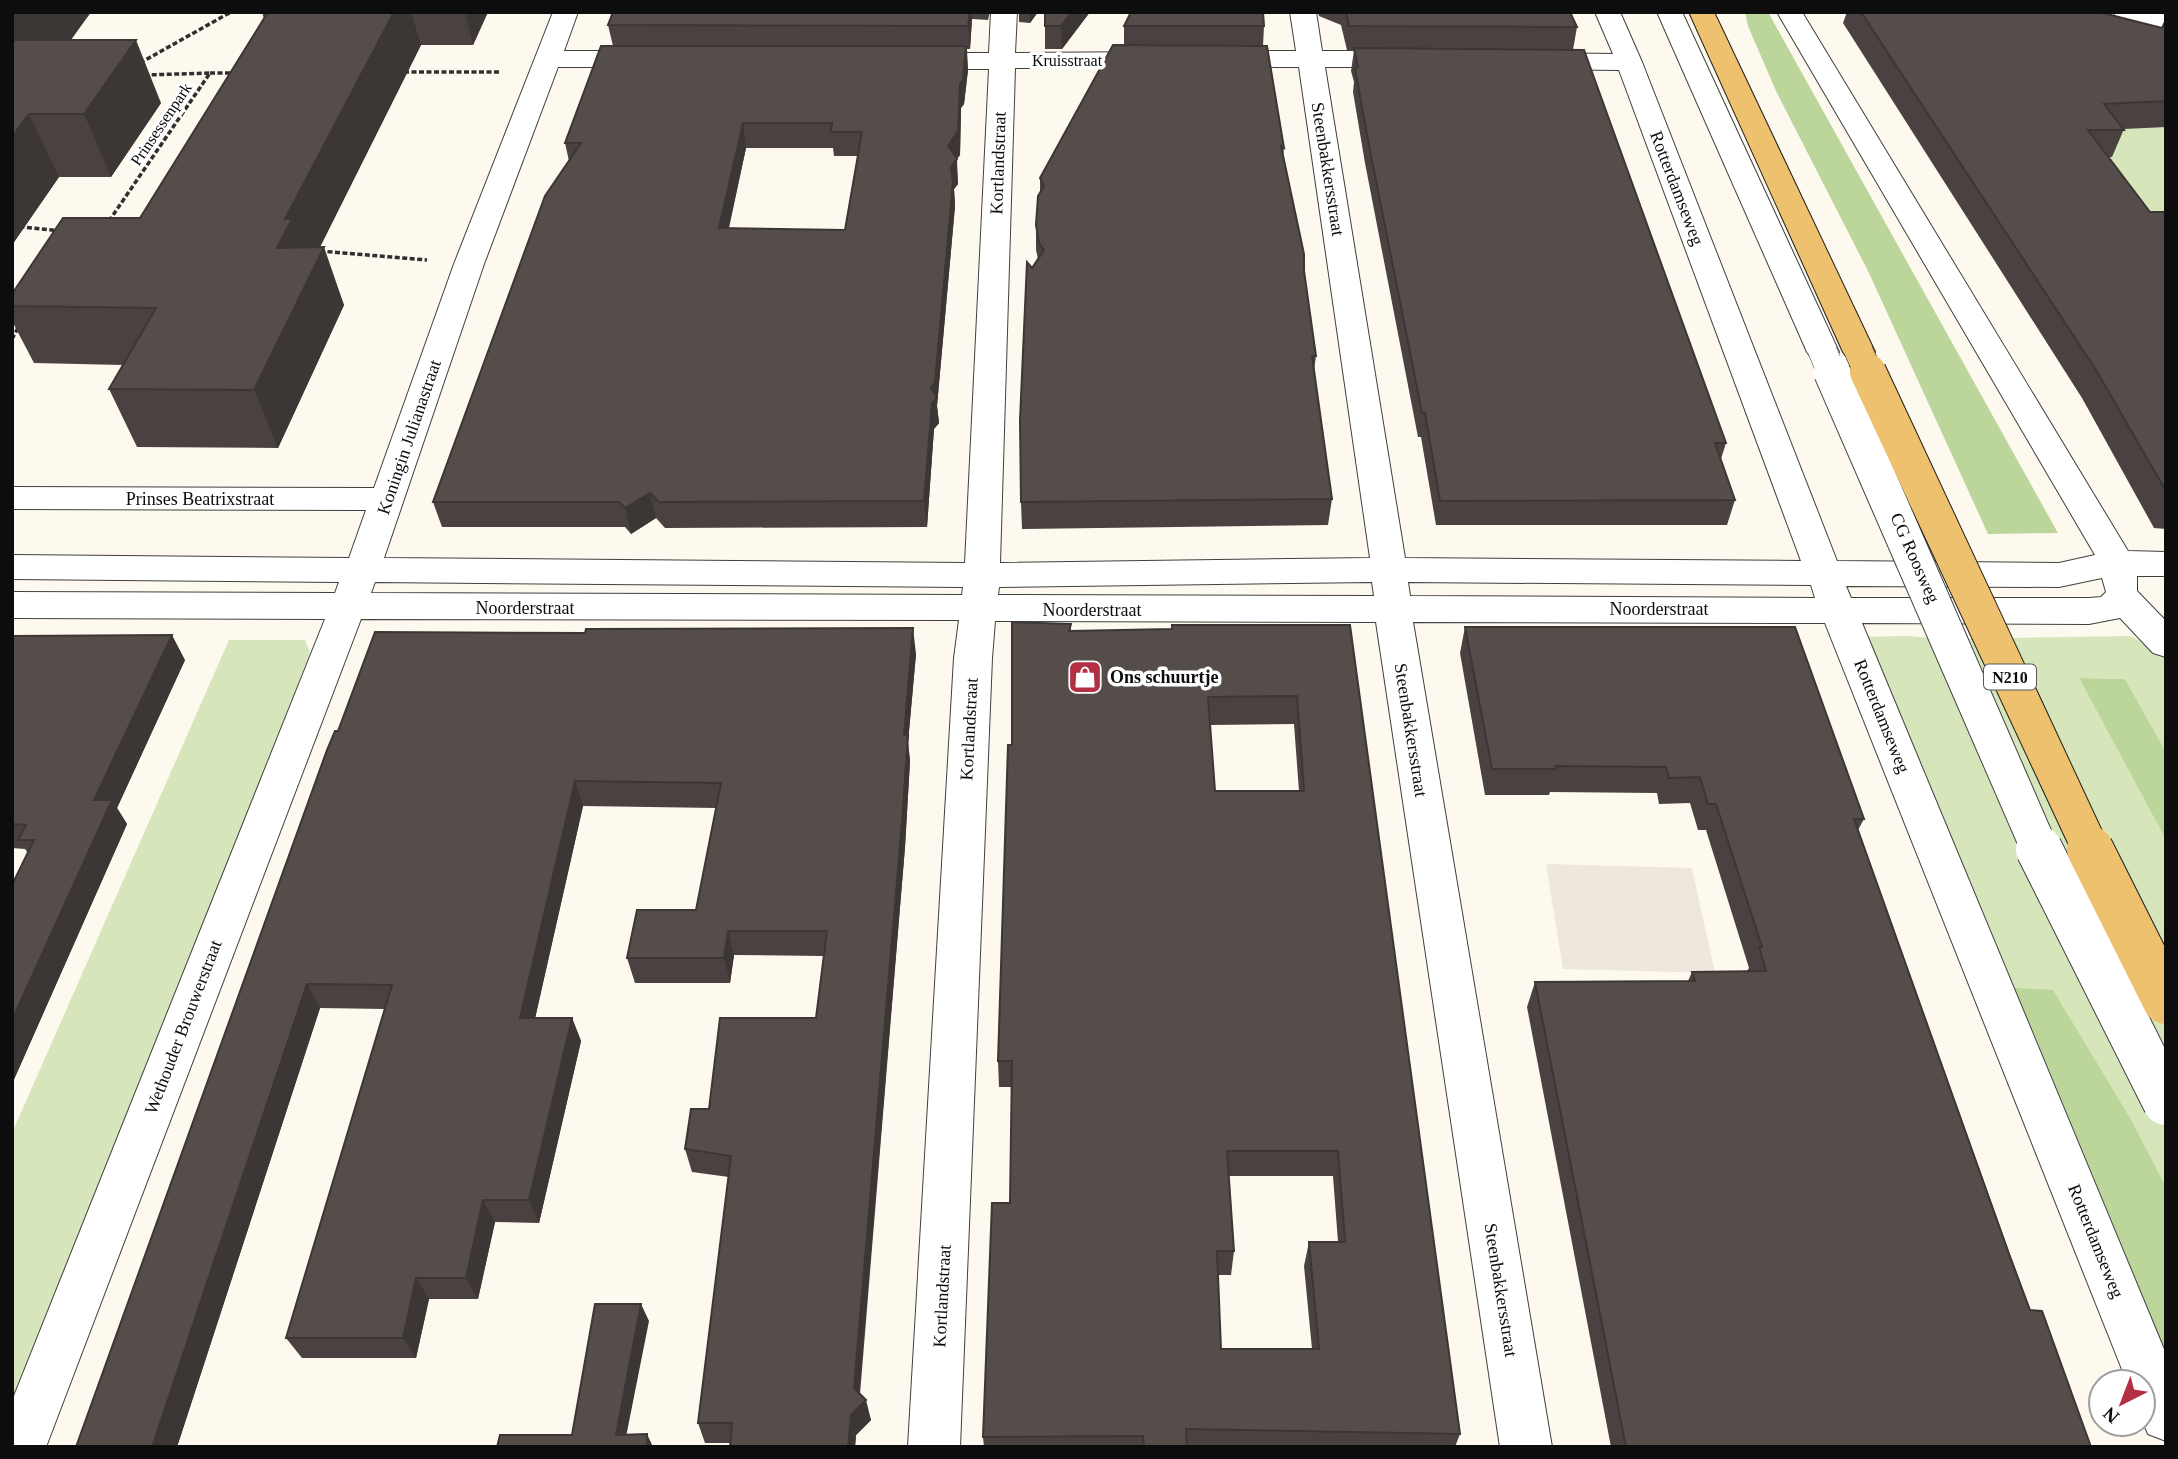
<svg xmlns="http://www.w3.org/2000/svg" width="2178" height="1459" font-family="'Times New Roman',serif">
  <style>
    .green { fill: #d6e6ba }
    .forest { fill: #bcd59b }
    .plaza { fill: #ede7de }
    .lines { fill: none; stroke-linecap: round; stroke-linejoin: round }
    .minor-casing { stroke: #404040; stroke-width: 2 }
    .tertiary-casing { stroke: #404040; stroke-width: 2 }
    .primary-casing { stroke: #1e1e1e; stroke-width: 2 }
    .path { stroke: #2f2f2f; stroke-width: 3.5; stroke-dasharray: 5 2.5; stroke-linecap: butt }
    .minor { fill: #fff; fill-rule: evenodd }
    .tertiary { fill: #fff; fill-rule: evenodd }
    .primary { fill: #eec16e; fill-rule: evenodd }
    .tertiary-bridge-far2-casing { stroke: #404040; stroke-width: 29; stroke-linecap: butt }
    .tertiary-bridge-far1-casing { stroke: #404040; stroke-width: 38; stroke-linecap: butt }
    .tertiary-bridge-casing { stroke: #404040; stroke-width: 48; stroke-linecap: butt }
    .primary-bridge-far2-casing { stroke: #1e1e1e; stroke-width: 29; stroke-linecap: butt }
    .primary-bridge-far1-casing { stroke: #1e1e1e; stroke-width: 38; stroke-linecap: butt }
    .primary-bridge-casing { stroke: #1e1e1e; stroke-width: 48; stroke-linecap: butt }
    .tertiary-bridge-far2 { stroke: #fff; stroke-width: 28 }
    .tertiary-bridge-far1 { stroke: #fff; stroke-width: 36 }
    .tertiary-bridge { stroke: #fff; stroke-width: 46 }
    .primary-bridge-far2 { stroke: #eec16e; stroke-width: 28 }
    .primary-bridge-far1 { stroke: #eec16e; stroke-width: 36 }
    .primary-bridge { stroke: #eec16e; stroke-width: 46 }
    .wall { fill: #494240; fill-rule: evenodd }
    .shaded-wall { fill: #3c3634 }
    .building { fill: #554d4a; stroke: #3c3634; stroke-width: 2; fill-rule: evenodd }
    .labels { text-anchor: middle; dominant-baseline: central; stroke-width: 7; stroke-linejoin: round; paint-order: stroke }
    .far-street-label { font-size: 16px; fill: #0d0d0d; stroke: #fff }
    .shield { fill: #fff; stroke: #565656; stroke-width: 2 }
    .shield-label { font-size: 16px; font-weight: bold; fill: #0d0d0d }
    .street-label { font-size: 18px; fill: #0d0d0d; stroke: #fff }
    .poi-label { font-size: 18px; font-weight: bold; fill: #0d0d0d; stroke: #fff; text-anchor: start }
  </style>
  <rect width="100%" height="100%" fill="#fef9ee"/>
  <path class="green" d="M2055 86 2166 117V236Z
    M1908 636 1945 639 2130 636 2166 654V752L2125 679 2079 678 2166 840V1187L2132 1121 2053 991 2001 987 1857 637Z
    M229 640H305L310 653 12 1421V1133Z"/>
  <path class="forest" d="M1745 12H1768L2058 533 1988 534 1869 273 1776 91 1748 26Z
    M2079 678 2125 679 2166 752V840Z
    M2001 987 2053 990 2132 1121 2166 1187V1389Z"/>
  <path class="plaza" d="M1546 864 1692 868 1715 973 1563 969Z"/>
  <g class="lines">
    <g class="minor-casing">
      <path id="minor" d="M553 12H578L564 51H647L656 53 660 59 656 65 647 67H558L484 264 384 558 965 563 989 69H913L904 67 900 61 904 55 913 53H989L991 12H1017L1015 53 1158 52 1167 54 1171 60 1167 66 1158 68H1015L1000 563 1370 558 1299 67H1218L1209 65 1205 59 1209 53 1218 51H1296L1290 12H1316L1322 51H1406L1415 53 1419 59 1415 65 1406 67H1325L1405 558 1801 561 1619 70 1536 69 1527 67 1523 61 1527 55 1536 53 1613 54 1595 12H1620L1642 62 1837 561 2059 563 2095 555 1777 12H1802L2128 551 2166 552V576H2137V591L2166 621V657L2153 653 2120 618 2089 624 1862 623 2166 1354V1441L2148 1434 2143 1422V1382H2127L1825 623 1413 622 1552 1447H1500L1376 622 995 621 992 658 960 1447H908L954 658 959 620 361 619 46 1447H12V1401L325 619 12 618V592L335 593 339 582 12 579V555L349 558 366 510 12 509V487L374 488 454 264ZM2102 578 2106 592 2101 597 2089 598H1851L1846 586 2059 587ZM375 582 963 587 962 595 371 593ZM1372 582 1374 596 998 595 999 587ZM1408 582 1811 585 1815 598 1410 596Z
        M2113 12H2155L2166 15V31L2116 17Z"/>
    </g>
    <g class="tertiary-casing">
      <path id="tertiary" d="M1657 12H1682L1839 352 1834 359 1823 362 1812 359 1807 352Z"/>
    </g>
    <g class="primary-casing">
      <path id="primary" d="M1689 12H1714L1875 352 1870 359 1859 362 1848 359 1843 352Z"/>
    </g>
    <path class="path" d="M140 63 231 12
      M404 72H500
      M210 73H234
      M109 221 210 73 146 75
      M12 226 61 231
      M320 251 427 260
      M12 339 19 326"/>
    <use href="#minor" class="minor"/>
    <use href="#tertiary" class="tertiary"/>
    <use href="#primary" class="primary"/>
    <g class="tertiary-bridge-far2-casing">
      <path id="tertiary-bridge-far2" d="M1823 352 1832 374"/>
    </g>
    <g class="tertiary-bridge-far1-casing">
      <path id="tertiary-bridge-far1" d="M1832 372 2040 850"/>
    </g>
    <g class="tertiary-bridge-casing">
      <path id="tertiary-bridge" d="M2039 849 2166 1102"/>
    </g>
    <g class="primary-bridge-far2-casing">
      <path id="primary-bridge-far2" d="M1859 352 1869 374"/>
    </g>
    <g class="primary-bridge-far1-casing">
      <path id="primary-bridge-far1" d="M1868 372 2091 850"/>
    </g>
    <g class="primary-bridge-casing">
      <path id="primary-bridge" d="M2090 849 2166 1001"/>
    </g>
    <use href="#tertiary-bridge-far2" class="tertiary-bridge-far2"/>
    <use href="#tertiary-bridge-far1" class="tertiary-bridge-far1"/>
    <use href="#tertiary-bridge" class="tertiary-bridge"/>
    <use href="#primary-bridge-far2" class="primary-bridge-far2"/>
    <use href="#primary-bridge-far1" class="primary-bridge-far1"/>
    <use href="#primary-bridge" class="primary-bridge"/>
  </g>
  <path class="wall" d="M12 12H91L71 40 161 103 111 177H59L12 245Z
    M262 12H488L473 45H421L320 247 344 305 278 448 137 447 109 389 123 365 34 363 12 321V294L140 218 264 19Z
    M613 12H990L988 20 972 19 970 49H967L968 70 964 104 961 108 960 155 957 159 958 184 954 189 955 206 937 406 939 423 934 429 927 527 665 528 656 518 631 534 625 527H442L433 502 569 161 565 143 613 46 608 25ZM746 148H833L834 156H858L845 230 729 228Z
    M1019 12H1038L1030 23 1019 22Z
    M1045 12H1090L1062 49H1045Z
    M1318 12H1570L1577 27 1573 50 1726 443 1721 459 1735 500 1727 525H1436L1421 437H1418L1365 163 1353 92 1354 82 1351 71 1354 50H1347L1341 25 1319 16Z
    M1847 12H2099L2162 28 2166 20V127L2124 129 2112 157H2108L2150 212H2166V529L2154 528 2082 398 1843 23Z
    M1124 26H1264L1263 46 1284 148 1283 156 1304 271 1316 356 1314 370 1332 499 1328 525 1022 529 1021 502 1032 268 1038 259 1036 250V225L1040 193V178L1124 45Z
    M1071 624V631L1350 625 1460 1434 1455 1447H984L983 1437 1010 1203 1012 1087H999L998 1061 1012 745ZM1294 724 1299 791H1215L1210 725ZM1229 1176H1333L1338 1242H1309L1304 1266 1312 1349H1221L1218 1275H1231L1234 1251Z
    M1465 627 1864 819 1858 830 2030 1310 2091 1447H1611L1527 1007 1535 982 1688 981 1692 972 1747 971 1749 968 1706 830H1698L1690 803 1659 804 1657 793 1550 792 1549 795H1485L1460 653Z
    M12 636 185 660 117 808 127 824 12 1084V885L28 853 25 849 12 848Z
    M916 654 908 742 910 761 905 847 860 1394 871 1420 856 1435 855 1447H730V1443H705L698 1423 729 1177 692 1172 685 1149 709 1109 816 1018 824 956 734 955 730 983H635L627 958 696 910 716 808 583 806 535 1018H572L581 1041 539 1223 495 1222 478 1299H429L416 1358H302L286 1338 385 1009 320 1008 177 1447H76L327 750Z"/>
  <path class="shaded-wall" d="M18 12H91L24 102 12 75V19Z
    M394 12H411L421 45 310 267 324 247 344 305 278 448 254 390 277 248 285 219Z
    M465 12H488L473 45Z
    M970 12H972V19L970 49 968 26Z
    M1030 12H1038L1030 23Z
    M1072 12H1090L1062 49 1061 26Z
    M136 40 161 103 111 177 84 114Z
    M966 46 968 70 964 104 961 108 960 155 956 159 958 184 954 189 955 206 937 406 939 423 934 429 927 527 924 501 948 146Z
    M29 114 59 177 12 245V137Z
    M743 123 746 148 723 253 719 228Z
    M650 493 656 518 631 534 625 508Z
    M913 628 916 654 908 742 910 761 905 847 858 1408 866 1400 871 1420 856 1435 855 1447H848L854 1388 904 735Z
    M172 635 185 660 117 808 127 824 12 1084V1020L94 800Z
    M575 781 583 806 530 1041 520 1018Z
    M728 931 734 955 730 983 724 958Z
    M307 984 320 1008 177 1447H152Z
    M572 1018 581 1041 539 1223 529 1200Z
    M483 1200 495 1222 478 1299 466 1278Z
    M416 1278 429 1299 416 1358 403 1338Z
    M641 1304 649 1321 624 1447 616 1435Z
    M647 1434 653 1447H647Z"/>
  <path class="building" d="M12 12H18L12 19Z
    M268 12H394L285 219H292L277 248 324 247 254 390 109 389 156 308 12 306V294L63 218H140Z
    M613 12H970L968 26 608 25Z
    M1045 12H1072L1061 26H1045Z
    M1131 12H1263L1264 26H1124Z
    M1346 12H1570L1577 27 1349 26Z
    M1861 12H2099L2162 28 2166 20V101L2104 104 2124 130H2088L2150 212H2166V491L2096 370Z
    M12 40H136L84 114H29L12 137Z
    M1113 45 1267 46 1284 148 1281 146 1304 254V271L1316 356H1312L1332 499 1021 502 1020 420 1027 262 1032 268 1044 250 1039 243 1036 225 1038 196 1044 186 1040 178Z
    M601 46H966L963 80 960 84 958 131 948 146 957 159 951 167 953 182 935 382 931 388 937 398 932 403 924 501 659 502 650 493 625 508 619 502H433L545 196 581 143H565ZM743 123H832L831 132H862L845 230 719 228Z
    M1354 48 1584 50 1726 443H1715L1735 500 1440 501 1425 413H1422L1368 140 1355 69 1358 67Z
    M1012 622 1071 624 1069 631 1172 629V625H1350L1460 1434 1186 1429 1187 1447H1144L1143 1436 983 1437 992 1203H1010L1012 1061H998L1008 745H1012ZM1297 696 1304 791H1215L1208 697ZM1227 1151H1338L1345 1242H1309L1319 1349H1221L1217 1251H1234Z
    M1465 627H1795L1864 819H1854L2009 1254 2030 1310 2042 1311 2091 1447H1626L1535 982 1695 981 1692 972 1766 971 1759 947H1762L1716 804H1708L1700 777 1669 778 1666 767 1555 766 1556 769H1492Z
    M913 628 904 735H908L902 822 854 1388 866 1400 851 1415 848 1447H730L732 1423H698L731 1156 685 1149 691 1109H709L720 1018H816L827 931H728L724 958H627L637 910H696L721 783 575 781 520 1018H572L529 1200H483L466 1278H416L403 1338H286L392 985 307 984 152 1447H76L327 750 335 731H338L375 632 585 633 586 629Z
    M172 635 94 800H112L12 1020V885L34 840H18L26 825 12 824V636Z
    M595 1304H641L616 1435 647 1434V1447H497L500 1435H572Z"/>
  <defs>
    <g id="shop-square" transform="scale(1.75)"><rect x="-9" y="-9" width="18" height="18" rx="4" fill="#b32f44" stroke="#fff"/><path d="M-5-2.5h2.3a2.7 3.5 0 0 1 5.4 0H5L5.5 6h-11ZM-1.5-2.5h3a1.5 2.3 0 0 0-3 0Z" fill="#fff"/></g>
  </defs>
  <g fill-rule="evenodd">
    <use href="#shop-square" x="1085" y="677"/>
  </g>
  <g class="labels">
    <g class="far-street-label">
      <text x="1067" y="60">Kruisstraat</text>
      <text transform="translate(161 124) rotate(-56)">Prinsessenpark</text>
    </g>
    <rect class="shield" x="1984" y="664.5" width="52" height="25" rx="5"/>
    <g class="shield-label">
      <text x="2010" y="677">N210</text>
    </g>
    <g class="street-label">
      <text transform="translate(998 163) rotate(-88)">Kortlandstraat</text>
      <text transform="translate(1328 169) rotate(81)">Steenbakkersstraat</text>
      <text transform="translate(1677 188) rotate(69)">Rotterdamseweg</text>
      <text transform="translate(409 437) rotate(-71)">Koningin Julianastraat</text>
      <text x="200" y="499">Prinses Beatrixstraat</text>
      <text transform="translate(1915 558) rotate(66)">CG Roosweg</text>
      <text x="525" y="608">Noorderstraat</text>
      <text x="1659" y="609">Noorderstraat</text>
      <text x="1092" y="610">Noorderstraat</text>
      <text transform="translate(1882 716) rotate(68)">Rotterdamseweg</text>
      <text transform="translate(969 729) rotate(-87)">Kortlandstraat</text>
      <text transform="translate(1411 730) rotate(81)">Steenbakkersstraat</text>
      <text transform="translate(183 1027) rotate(-69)">Wethouder Brouwerstraat</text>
      <text transform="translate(2096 1241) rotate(68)">Rotterdamseweg</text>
      <text transform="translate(1501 1290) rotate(81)">Steenbakkersstraat</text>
      <text transform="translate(942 1296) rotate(-87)">Kortlandstraat</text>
    </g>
    <g class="poi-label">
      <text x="1110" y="677">Ons schuurtje</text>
    </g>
  </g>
  <rect width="2178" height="1459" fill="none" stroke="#0d0d0d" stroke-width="28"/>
  <g transform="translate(2122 1403) rotate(222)"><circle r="33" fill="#ffffff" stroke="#9e9e9e" stroke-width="2"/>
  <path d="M0-5L12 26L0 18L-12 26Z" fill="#b32f44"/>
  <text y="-10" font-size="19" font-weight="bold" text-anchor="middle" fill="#0d0d0d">N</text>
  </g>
</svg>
